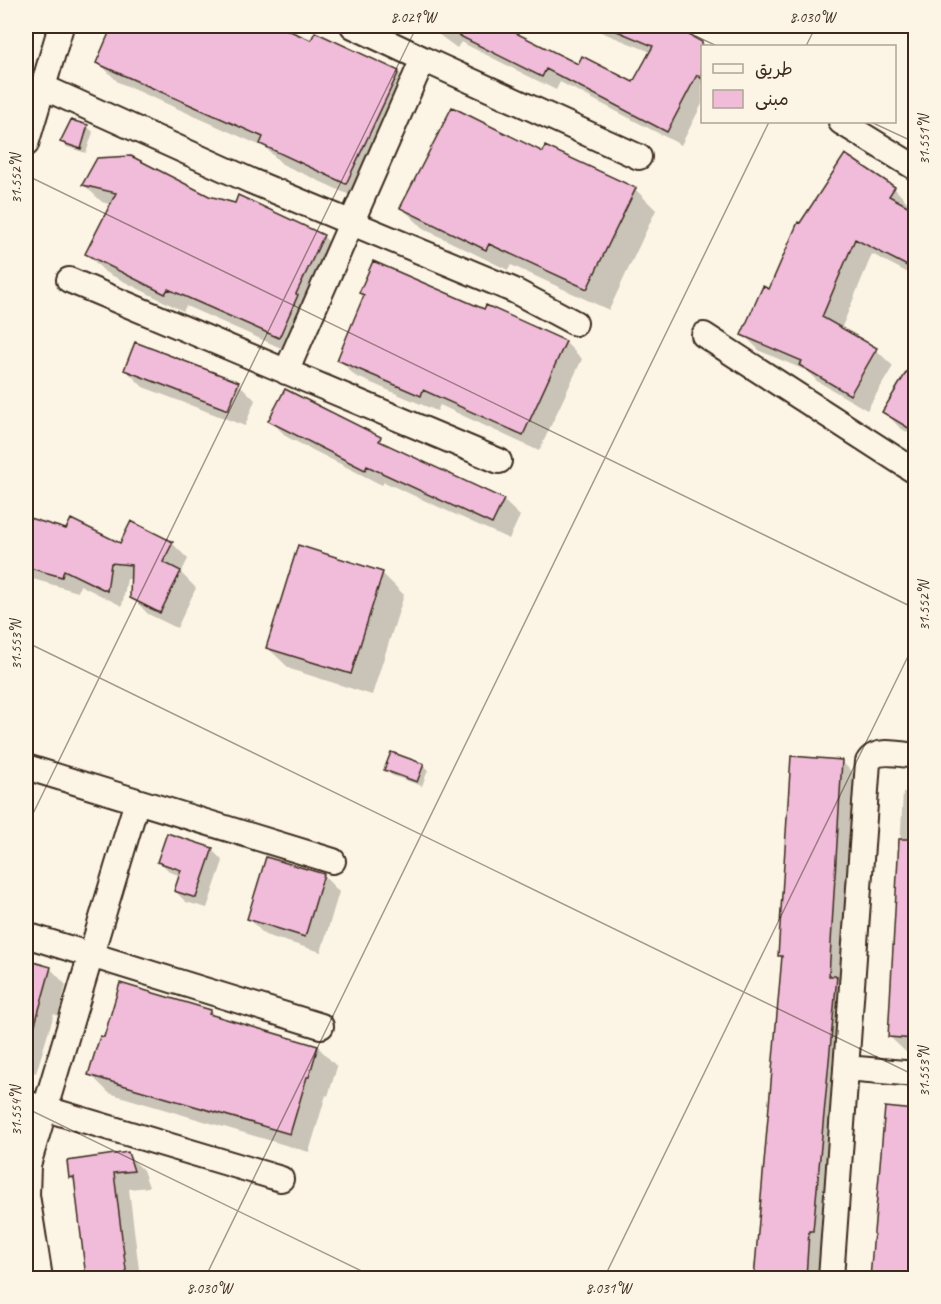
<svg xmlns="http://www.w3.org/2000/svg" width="941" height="1304" font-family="Caveat,'Playpen Sans Arabic',sans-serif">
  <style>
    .shadow { fill: #0003 }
    .building { fill: #f0bcd9; stroke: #3b2a1e; stroke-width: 1.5 }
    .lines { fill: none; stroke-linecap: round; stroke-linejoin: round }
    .minor-casing { stroke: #3b2a1e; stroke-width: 28 }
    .minor { stroke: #fcf5e5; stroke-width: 24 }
    .ticks { fill: none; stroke: #3b2a1e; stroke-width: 1.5; stroke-opacity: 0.45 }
    .neatline { fill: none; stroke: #3b2a1e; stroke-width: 2 }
    .ticks-label { font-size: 15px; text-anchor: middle; fill: #3b2a1e }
  </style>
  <rect width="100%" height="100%" fill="#fcf5e5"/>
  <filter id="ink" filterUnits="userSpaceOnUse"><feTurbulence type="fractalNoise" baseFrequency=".0167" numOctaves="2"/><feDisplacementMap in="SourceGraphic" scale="12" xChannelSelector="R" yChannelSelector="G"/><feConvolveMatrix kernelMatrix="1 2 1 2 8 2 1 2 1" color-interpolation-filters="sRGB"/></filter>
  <g filter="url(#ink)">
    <path class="shadow" d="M114 26H275L312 42 398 72 418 93 367 203 282 164 266 148 118 82 98 62Z
      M427 26H498L579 66 633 84 651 52 586 26H670L708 46H702V104L681 145 560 82 556 90 461 42 457 48Z
      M750 26H768L763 33Z
      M88 127 93 132 86 153 67 147 62 142Z
      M543 154 635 189 656 210 609 310 511 265 508 270 424 229 402 208Z
      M84 185 323 236 341 254 297 355 186 306 183 311 105 272 87 254 112 205 102 202Z
      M894 188 910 205 908 208 916 212V277L872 254 841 329 876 350 893 366 867 410 817 381 807 371 760 351 743 334 770 291Z
      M361 293 485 311 487 307 565 342 582 359 539 451 440 405 437 411 355 376 339 359 365 297Z
      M911 368 916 371V437L900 428 884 411Z
      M126 370 238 383 255 400 245 426 143 387Z
      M286 391 380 439 389 448 503 500 520 516 509 539 384 482 382 485 287 437 270 420Z
      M26 519 121 545 172 543 188 559 181 573 196 588 177 628 148 614 132 597V579H127L122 606 80 585 78 592 26 577Z
      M382 573 404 595 372 695 290 669 268 648Z
      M841 761 863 783 828 1278H755L783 958 780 955Z
      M423 765 428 770 422 786 391 775 386 770Z
      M903 792 916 793V1058H912L890 1037Z
      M212 850 223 861 207 908 186 902 175 891 181 876 170 872 159 861Z
      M323 875 339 892 321 952 265 935 249 919Z
      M26 961 50 968 66 985 58 1016 54 1014 36 1073 26 1069Z
      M210 1011 215 1017 318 1047 337 1067 328 1096 326 1095 309 1152 109 1093 90 1074 105 1039Z
      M887 1109 916 1112V1278H872Z
      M127 1154 143 1170 149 1187 129 1189 140 1278H87L76 1183 70 1177Z"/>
    <path class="building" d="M112 26H278L311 40 315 32 399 71 346 184 260 144 263 137 96 63Z
      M440 26H502L578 64 582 56 633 82 653 46 605 26H673L702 42V79L697 75 667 132 546 69 542 77Z
      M452 107 543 152 545 146 636 188 587 289 489 244 486 250 400 208Z
      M71 120 88 125 81 149 60 142Z
      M845 154 895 187 889 196 915 210V270L855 239 822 317 877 348 850 395 799 365 802 361 741 335 763 286 769 289 798 222 800 223Z
      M131 156 209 196 235 203 238 195 324 235 296 294 298 295 279 338 168 289 165 294 85 254 116 193 82 185 97 158Z
      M373 261 484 309 486 305 566 341 523 435 423 390 421 396 337 360 364 295 359 293Z
      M135 342 239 382 228 410 124 370Z
      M915 358V432L882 412Z
      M285 389 381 437 379 441 504 499 492 524 367 466 365 470 268 421Z
      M26 517 66 529 71 519 120 543 131 521 173 542 163 562 181 571 160 613 130 598 131 565 111 563 107 591 64 570 62 577 26 567Z
      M298 545 383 572 351 674 266 648Z
      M391 752 424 764 417 782 384 770Z
      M791 756 842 760 829 976H837L813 1231H809L806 1278H754L782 956H778Z
      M167 833 213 848 196 898 174 891 181 870 157 862Z
      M899 839H915V1039L888 1037Z
      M266 857 324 874 305 937 247 919Z
      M26 960 51 967 32 1035 26 1034Z
      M120 983 211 1010 209 1014 318 1046 309 1077H307L290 1134 88 1075 100 1036 104 1037Z
      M885 1107 915 1110V1278H870Z
      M128 1152 134 1171 114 1173 127 1278H86L74 1177 69 1178 67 1161Z"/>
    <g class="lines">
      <g class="minor-casing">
        <path id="minor" d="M353 26 423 59
          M43 87 251 181 513 290 575 323
          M841 122 916 168
          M26 144 61 26
          M69 280 499 461
          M704 335 916 472
          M286 372 423 59 639 157
          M26 767 333 861
          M26 935 321 1026
          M846 1068 916 1074
          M26 1103 281 1179
          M40 1278 27 1195 28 1165 137 801
          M831 1278 868 762C876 747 901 755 916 756"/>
      </g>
      <use href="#minor" class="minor"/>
    </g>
  </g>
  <path class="ticks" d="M674 26 717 46M806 46 816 26M871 122 916 143M26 175 916 609M26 642 916 1076M26 828 417 26M26 1108 376 1278M205 1278 769 122M604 1278 916 640"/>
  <rect width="941" height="1304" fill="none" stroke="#fcf5e5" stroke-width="66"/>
  <rect x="701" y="45" width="195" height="78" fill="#fcf5e5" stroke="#afa495" stroke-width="1.5"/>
  <rect x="713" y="64" width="30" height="9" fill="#fcf5e5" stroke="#afa495" stroke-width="1.5"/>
  <text x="755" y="75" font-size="18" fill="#3b2a1e">طريق</text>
  <rect x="713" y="90" width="30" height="18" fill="#f0bcd9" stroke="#afa495" stroke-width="1.5"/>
  <text x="755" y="105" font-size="18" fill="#3b2a1e">مبنى</text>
  <rect x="33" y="33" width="875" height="1238" class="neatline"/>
  <g class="ticks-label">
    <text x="413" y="22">8.029°W</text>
    <text x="812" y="22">8.030°W</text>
    <text transform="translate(924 140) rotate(-90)" y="5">31.551°N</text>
    <text transform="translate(16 179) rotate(-90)" y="5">31.552°N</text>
    <text transform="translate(924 606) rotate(-90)" y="5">31.552°N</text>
    <text transform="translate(16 645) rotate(-90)" y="5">31.553°N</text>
    <text transform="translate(924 1072) rotate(-90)" y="5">31.553°N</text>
    <text transform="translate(16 1111) rotate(-90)" y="5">31.554°N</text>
    <text x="209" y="1293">8.030°W</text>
    <text x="608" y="1293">8.031°W</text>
  </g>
</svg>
